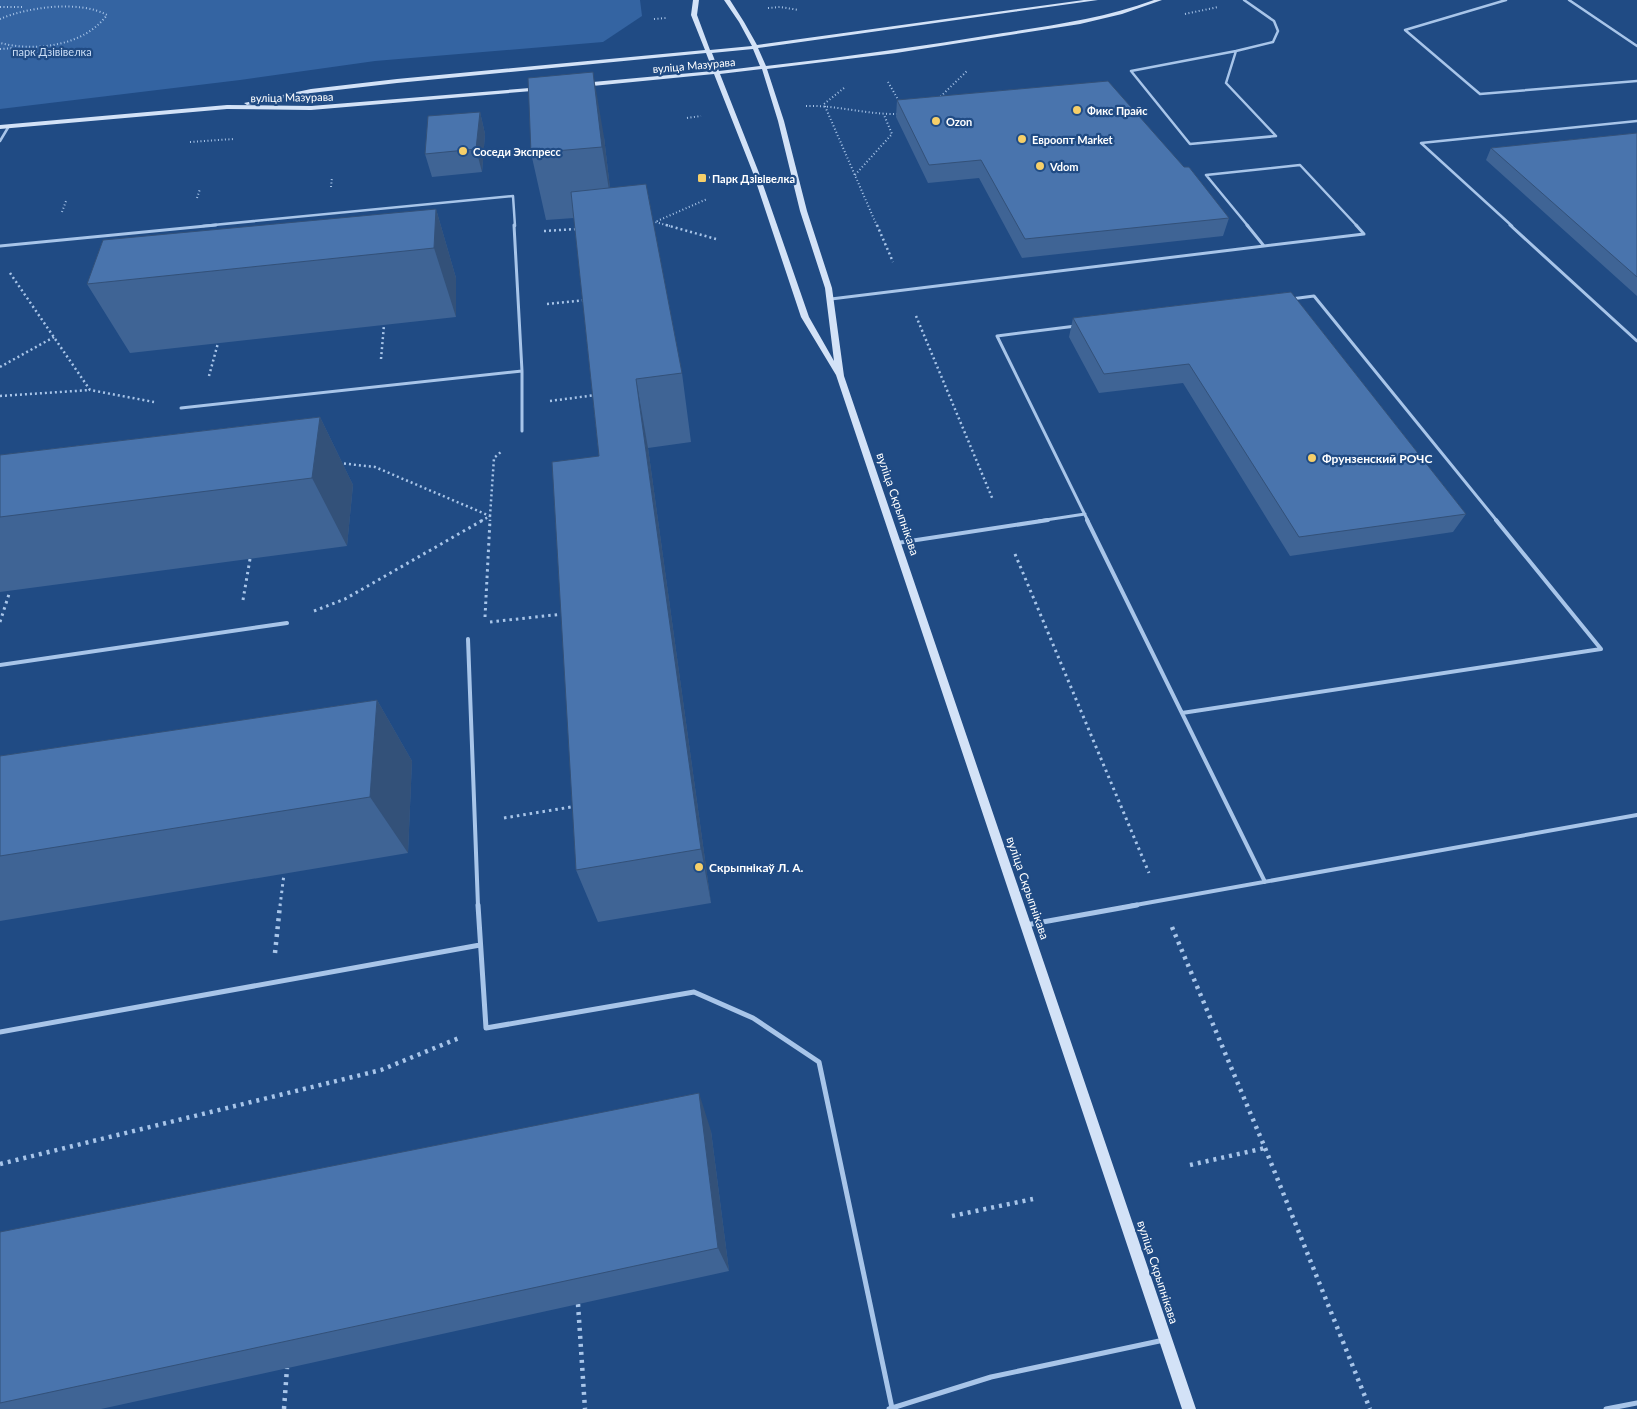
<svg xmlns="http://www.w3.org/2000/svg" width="1637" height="1409" font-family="Lato,sans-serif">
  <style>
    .green { fill: #3464a2 }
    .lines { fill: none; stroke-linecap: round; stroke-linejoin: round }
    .path-far3 { stroke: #a8c5e9; stroke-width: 2; stroke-dasharray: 1 2.5; stroke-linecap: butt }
    .path-far2 { stroke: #a8c5e9; stroke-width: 2.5; stroke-dasharray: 2 3; stroke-linecap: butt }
    .path-far1 { stroke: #a8c5e9; stroke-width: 3; stroke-dasharray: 2.5 4; stroke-linecap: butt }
    .path { stroke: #a8c5e9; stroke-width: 4.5; stroke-dasharray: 3 5; stroke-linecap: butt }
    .lane-far3 { stroke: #a8c5e9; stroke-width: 2.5 }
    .lane-far2 { stroke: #a8c5e9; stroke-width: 3 }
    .lane-far1 { stroke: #a8c5e9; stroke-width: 4 }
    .lane { stroke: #a8c5e9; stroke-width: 5 }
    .secondary { fill: #d3e2f7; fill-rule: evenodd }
    .wall { fill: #3f6495 }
    .shaded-wall { fill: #335179 }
    .building { fill: #4974ad; stroke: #335179 }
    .poi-dot { fill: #f6cf69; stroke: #204b84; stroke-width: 2 }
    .labels { text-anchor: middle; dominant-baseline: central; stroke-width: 4.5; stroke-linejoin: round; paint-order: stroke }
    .far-park-label { font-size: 11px; fill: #ccdff7; stroke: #204b84 }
    .far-street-label { font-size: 11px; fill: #fff; stroke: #204b84 }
    .far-poi-label { font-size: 11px; font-weight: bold; fill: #fff; stroke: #204b84; text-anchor: start }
    .poi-label { font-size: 12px; font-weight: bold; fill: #fff; stroke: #204b84; text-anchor: start }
    .street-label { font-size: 12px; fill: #fff; stroke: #204b84 }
  </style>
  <rect width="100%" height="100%" fill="#204b84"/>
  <path class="green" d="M0 0H640L642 16 603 42 375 61 240 80 0 109Z"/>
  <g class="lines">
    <path class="path-far3" d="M0 7H24
      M768 8 780 7 799 10
      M1185 14 1218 7
      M0 19C28 7 80 0 107 15 84 46 36 52 0 43
      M654 19 666 18
      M0 49 13 48
      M888 82 900 103
      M844 88 824 104 877 226
      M938 99 968 70
      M806 106C837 105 868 115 899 114
      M687 118 701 116
      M190 142 234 139
      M855 175 892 134 884 115
      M702 178 726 176
      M331 187 332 177
      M197 198 200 189
      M62 212 66 201
      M670 226 655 222 707 199"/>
    <path class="path-far2" d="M666 225 716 239
      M877 225 893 262
      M544 231 577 229
      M10 273 90 390 154 402
      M547 304 586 300
      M916 316 993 500
      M381 359 384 325
      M0 367 54 337
      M209 376 218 343
      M0 396 90 390
      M550 401 596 395
      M339 463 375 467 490 516V521
      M481 521 490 516 494 458 502 451"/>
    <path class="path-far1" d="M1015 554 1149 873
      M243 600 250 559
      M314 611 345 599 483 520
      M485 617 490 520
      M0 622 10 591
      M490 622 563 614
      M504 818 577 806
      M280 906 284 874"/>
    <path class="path" d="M1172 927 1265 1148 1370 1409
      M275 953 280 905
      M0 1164 381 1070 459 1038
      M1190 1165 1265 1148
      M952 1216 1033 1199
      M578 1304 585 1409
      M284 1409 287 1368"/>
    <path class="lane-far3" d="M1506 0 1405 30 1480 94 1637 81
      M1569 0 1637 46
      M1236 51 1226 83 1276 136 1190 144 1131 71Z
      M1236 51 1273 42 1278 31 1274 21 1244 0
      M0 141 9 126
      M203 226 513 196 515 226
      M1248 226 1206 175 1300 165 1357 226
      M1512 226 1421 143 1637 121"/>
    <path class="lane-far2" d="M514 225 522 371V431
      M1247 225 1264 246 1364 234 1356 225
      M1510 225 1637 341
      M0 246 216 225
      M831 299 1264 246
      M1291 299 1314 296 1497 521
      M1076 326 997 336 1088 521
      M181 408 522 371
      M1039 521 1085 514"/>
    <path class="lane-far1" d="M1087 520 1265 882
      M897 543 1048 520
      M468 639 478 906
      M0 665 287 623
      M1182 713 1601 649 1496 520
      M1130 906 1637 815"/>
    <path class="lane" d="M478 905 486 1028 694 992 753 1018 819 1062 892 1408
      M1026 925 1137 905
      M0 1032 480 945
      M889 1409 991 1377 1164 1340
      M1606 1409 1637 1403"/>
    <path class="secondary" d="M693 0H699L697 15 710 50 752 46 739 22 724 0H730L744 22 757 45 1084 0H1098L758 48 766 66C845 57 924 46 1003 33 1054 25 1105 18 1154 0H1162L1122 14 1080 24 896 53 767 69 784 121 807 211 832 288 844 376 1196 1409H1182L836 375 801 317 753 173 714 74 582 87 579 85 582 83 713 71 706 53 397 83 311 93 247 105 244 103 311 89 397 79 705 50 691 15ZM753 49 760 66 719 71 712 53ZM762 69 778 121 800 211 825 288 834 361 809 317 759 173 720 74Z
      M542 87 544 88V90L311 110 227 109 0 129V125L227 105 311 106Z"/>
  </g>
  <path class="wall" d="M897 100 1184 167 1229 218 1223 236 1022 258 979 178 928 183 896 117Z
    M480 112 485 134 482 172 432 177 425 154Z
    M1637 133V296L1486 160 1491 148Z
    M604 137 610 188 682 373 691 442 648 448 711 903 598 922 576 870 599 456 574 218 546 220 531 153Z
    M436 209 456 278V317L130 353 87 284Z
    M1291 292 1466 514 1453 532 1290 556 1183 383 1099 393 1069 337 1073 318Z
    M320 417 353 485 347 546 0 592V455Z
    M377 700 412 761 408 853 0 921V756Z
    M711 1131 729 1271 101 1409H0V1232Z"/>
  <path class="shaded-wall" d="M593 72 604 137 613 214 602 147Z
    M480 112 485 134 482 172 476 149Z
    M436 209 456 278V317L434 248Z
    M636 379 648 448 711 903 701 849Z
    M320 417 353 485 347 546 312 478Z
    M377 700 412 761 408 853 370 797Z
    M699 1093 711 1131 729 1271 718 1248Z"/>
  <path class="building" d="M593 72 602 147 531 153 528 78Z
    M1108 81 1184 167H1189L1229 218 1025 239 981 160 929 165 897 100Z
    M480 112 476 149 425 154 428 116Z
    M1637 133V277L1491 148Z
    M646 184 682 373 636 379 701 849 576 870 552 462 599 456 571 192Z
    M436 209 434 248 87 284 103 240Z
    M1291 292 1466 514 1299 537 1189 364 1104 374 1073 318Z
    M320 417 312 478 0 517V455Z
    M377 700 370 797 0 856V756Z
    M699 1093 718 1248 0 1403V1232Z"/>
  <g class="poi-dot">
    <circle cx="1077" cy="110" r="5"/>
    <circle cx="936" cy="121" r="5"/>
    <circle cx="1022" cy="139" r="5"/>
    <circle cx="463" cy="151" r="5"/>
    <circle cx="1040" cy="166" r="5"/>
    <rect x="697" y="173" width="10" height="10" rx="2.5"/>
    <circle cx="1312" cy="458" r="5"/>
    <circle cx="699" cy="867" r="5"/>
  </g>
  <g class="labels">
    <g class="far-park-label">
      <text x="52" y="51">парк Дзівівелка</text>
    </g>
    <g class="far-street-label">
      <text transform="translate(694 65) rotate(-5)">вуліца Мазурава</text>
      <text transform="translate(292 97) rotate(-1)">вуліца Мазурава</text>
    </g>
    <g class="far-poi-label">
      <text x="1087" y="110">Фикс Прайс</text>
      <text x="946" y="121">Ozon</text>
      <text x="1032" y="139">Евроопт Market</text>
      <text x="473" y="151">Соседи Экспресс</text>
      <text x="1050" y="166">Vdom</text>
      <text x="712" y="178">Парк Дзівівелка</text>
    </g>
    <g class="poi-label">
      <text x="1322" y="458">Фрунзенский РОЧС</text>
      <text x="709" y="867">Скрыпнікаў Л. А.</text>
    </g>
    <g class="street-label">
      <text transform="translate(898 504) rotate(71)">вуліца Скрыпнікава</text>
      <text transform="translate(1028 888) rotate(71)">вуліца Скрыпнікава</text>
      <text transform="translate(1158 1272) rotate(72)">вуліца Скрыпнікава</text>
    </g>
  </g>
</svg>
